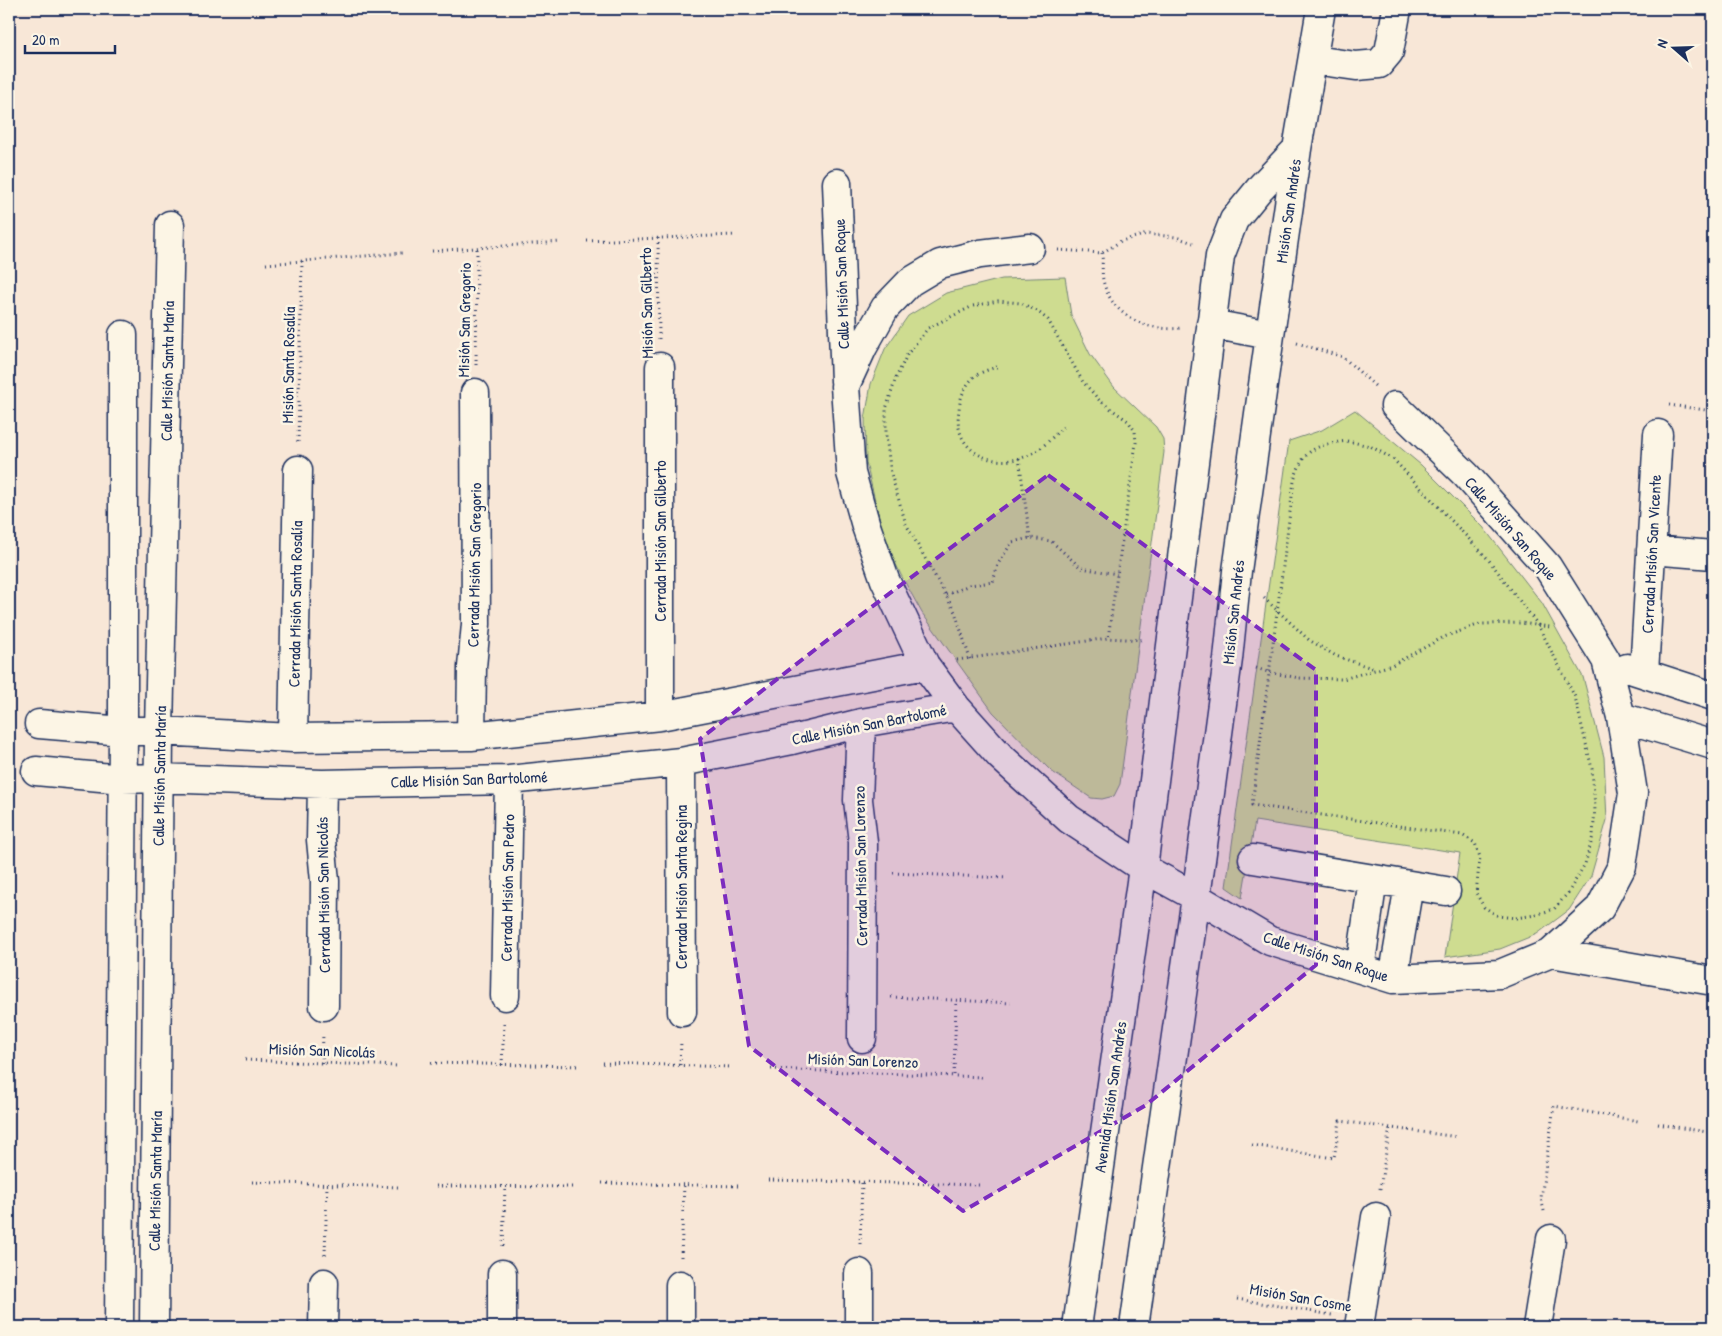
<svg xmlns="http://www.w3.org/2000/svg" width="1722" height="1336" font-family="'Patrick Hand',sans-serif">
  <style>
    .green { fill: #cedc90; stroke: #748677 }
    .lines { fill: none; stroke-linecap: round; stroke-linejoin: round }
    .minor-casing { stroke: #1b2f5e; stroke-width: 31 }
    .path { stroke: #1b2f5e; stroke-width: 3; stroke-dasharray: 1 4; stroke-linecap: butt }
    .minor { stroke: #fcf5e5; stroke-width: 28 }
    .marked { fill: #7b2cbf; fill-opacity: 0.2; stroke: #7b2cbf; stroke-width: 4; stroke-dasharray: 10 6; stroke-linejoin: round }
    .labels { text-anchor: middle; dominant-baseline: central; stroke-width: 5; stroke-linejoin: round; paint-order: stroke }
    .street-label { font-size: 16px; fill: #1b2f5e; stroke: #fcf5e5 }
  </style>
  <rect width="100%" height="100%" fill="#f8e7d7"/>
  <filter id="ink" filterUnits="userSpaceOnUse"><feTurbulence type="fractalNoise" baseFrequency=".02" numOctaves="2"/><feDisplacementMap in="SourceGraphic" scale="10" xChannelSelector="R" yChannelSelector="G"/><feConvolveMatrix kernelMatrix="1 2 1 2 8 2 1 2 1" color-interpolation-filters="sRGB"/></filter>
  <g filter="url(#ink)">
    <path class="green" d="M1065 277 1071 315 1090 354 1114 387 1156 427 1163 439 1164 452 1120 784 1114 796 1102 799 1091 798 1051 771 993 712 922 613 901 575 885 541 866 463 865 419 871 384 885 349 908 316 946 293 1002 279Z
      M1355 410 1421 465 1483 527 1542 603 1583 677 1604 757 1607 820 1591 876 1569 910 1537 934 1500 949 1445 957 1460 853 1255 821 1242 898 1226 887 1289 441 1322 430Z"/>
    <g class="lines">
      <g class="minor-casing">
        <path id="minor" d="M1314 60 1356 66 1379 64 1389 52 1397 9
          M837 183 845 381
          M1030 248 980 254 940 264 910 282 885 308 863 347 845 386 851 473 866 526 885 580 925 665 956 707 1000 756 1069 819 1143 868 1196 897 1270 941 1393 979 1500 974 1551 953 1600 908 1622 866 1633 793 1621 717 1606 660 1547 566 1466 475 1395 406
          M1211 324 1270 335
          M660 367V716
          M1651 550 1713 555
          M1627 668 1713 696
          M1644 673 1658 434
          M1621 717 1713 745
          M861 723 858 800 863 842 862 1038
          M39 724 123 731H159L293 738 471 736 660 716 925 665
          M471 736 472 667 476 624 475 393
          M293 738 298 470
          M681 762 682 1012
          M36 771 122 779 159 778 322 784 509 780 681 762 792 740 861 723 956 707
          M322 784 321 840 325 881 324 1006
          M1253 859 1446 891
          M1551 953 1713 981
          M1360 969 1373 879
          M1393 979 1409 885
          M505 996 509 780
          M680 1285V1327
          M119 1327 123 731V335
          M154 1327 159 731 170 225
          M323 1327 324 1283
          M502 1327V1274
          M859 1327V1273
          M1077 1327 1143 868 1220 256 1234 220 1261 187 1297 149
          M1134 1327 1196 897 1228 659 1237 571 1270 335 1297 149 1321 9
          M1359 1327 1376 1217
          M1537 1327 1551 1239"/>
      </g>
      <path class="path" d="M658 238 659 339
        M587 241 736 235
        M1058 250 1102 253 1121 241 1147 234 1176 237 1193 243
        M432 251 561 242
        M1102 253C1103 263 1101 275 1104 284 1114 318 1149 332 1182 328
        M266 264 402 253
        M1297 343 1343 357 1375 386
        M476 365 477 248
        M997 367C990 369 981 372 975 376 965 385 960 397 959 410 952 451 992 470 1027 456 1041 451 1052 437 1063 427
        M1669 405 1713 411
        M1347 441 1370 446 1393 459 1488 559 1538 625 1575 697 1592 769 1595 807 1593 836 1585 864 1568 893 1554 909 1535 915 1516 918 1498 916 1484 907 1476 893 1480 857 1475 843 1462 835 1252 805 1294 481C1303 449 1315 445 1347 441Z
        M298 442 302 261
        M1019 458 1030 538
        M946 595 969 585 993 582 998 564 1012 542 1030 538 1051 541 1081 568 1117 574
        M1264 598 1309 640 1336 656 1375 669
        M970 659 955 612 906 524 891 474 886 436V409L896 378 907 355 928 328 973 306 998 301 1021 303 1037 311 1048 320 1083 382 1100 401 1128 421 1135 431 1136 443 1108 638
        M957 660 1108 638 1144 640
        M1256 668 1268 672 1299 678 1343 679 1392 665 1444 637 1480 624 1521 623 1550 627
        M893 873 1007 878
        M891 997 1011 1003
        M245 1060 399 1066
        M322 1063 323 1034
        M431 1063 580 1066
        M603 1063 732 1067
        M502 1065 504 1024
        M680 1065 681 1041
        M771 1069 983 1077
        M954 1075 956 1000
        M1658 1124 1713 1133
        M1252 1145 1334 1158 1340 1121 1458 1137
        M768 1180 983 1185
        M252 1182 400 1187
        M602 1183 740 1186
        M436 1186 576 1187
        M1380 1189 1390 1127
        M1544 1211 1541 1198 1554 1106 1638 1121
        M860 1244 862 1182
        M503 1246 505 1186
        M325 1255 327 1185
        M681 1257 684 1185
        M1237 1299 1332 1315"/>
      <use href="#minor" class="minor"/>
    </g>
  </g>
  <path class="marked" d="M1048 475 1316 670V965L1146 1105 963 1211 749 1046 700 739 830 638Z"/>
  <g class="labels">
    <g class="street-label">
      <text transform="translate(1288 211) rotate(-82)">Misión San Andrés</text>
      <text transform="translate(841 284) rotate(-92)">Calle Misión San Roque</text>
      <text transform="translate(646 303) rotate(-91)">Misión San Gilberto</text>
      <text transform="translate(464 320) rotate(-89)">Misión San Gregorio</text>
      <text transform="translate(288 365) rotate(-89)">Misión Santa Rosalía</text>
      <text transform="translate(167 371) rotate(-89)">Calle Misión Santa María</text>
      <text transform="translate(1511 528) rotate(49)">Calle Misión San Roque</text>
      <text transform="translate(660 541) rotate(-90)">Cerrada Misión San Gilberto</text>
      <text transform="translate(1651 554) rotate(-87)">Cerrada Misión San Vicente</text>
      <text transform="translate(474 565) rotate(-89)">Cerrada Misión San Gregorio</text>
      <text transform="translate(295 604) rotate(-89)">Cerrada Misión Santa Rosalía</text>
      <text transform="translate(1233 612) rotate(-84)">Misión San Andrés</text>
      <text transform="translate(869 724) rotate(-11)">Calle Misión San Bartolomé</text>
      <text transform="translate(159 776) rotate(-89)">Calle Misión Santa María</text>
      <text transform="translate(469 779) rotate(-2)">Calle Misión San Bartolomé</text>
      <text transform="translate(860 866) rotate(-91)">Cerrada Misión San Lorenzo</text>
      <text transform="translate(681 887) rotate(-90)">Cerrada Misión Santa Regina</text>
      <text transform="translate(507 888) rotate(-89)">Cerrada Misión San Pedro</text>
      <text transform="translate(323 895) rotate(-91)">Cerrada Misión San Nicolás</text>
      <text transform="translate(1326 956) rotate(18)">Calle Misión San Roque</text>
      <text transform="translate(322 1050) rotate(2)">Misión San Nicolás</text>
      <text transform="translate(863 1060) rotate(2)">Misión San Lorenzo</text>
      <text transform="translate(1110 1097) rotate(-82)">Avenida Misión San Andrés</text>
      <text transform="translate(155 1181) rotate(-89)">Calle Misión Santa María</text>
      <text transform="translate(1301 1297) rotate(10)">Misión San Cosme</text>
    </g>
  </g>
  <rect width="1722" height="1336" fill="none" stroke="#fcf5e5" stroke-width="30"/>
  <rect x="15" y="15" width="1692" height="1306" fill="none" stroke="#1b2f5e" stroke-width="2" filter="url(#ink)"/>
  <g transform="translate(1674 48) rotate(290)" stroke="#fcf5e5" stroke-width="4" paint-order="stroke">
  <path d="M0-4L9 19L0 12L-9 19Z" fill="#1b2f5e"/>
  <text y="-8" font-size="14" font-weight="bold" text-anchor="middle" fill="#1b2f5e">N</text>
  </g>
  <path d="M25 45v8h90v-8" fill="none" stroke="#1b2f5e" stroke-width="2.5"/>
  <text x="32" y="45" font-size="15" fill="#1b2f5e" stroke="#fcf5e5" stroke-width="4" paint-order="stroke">20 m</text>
</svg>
